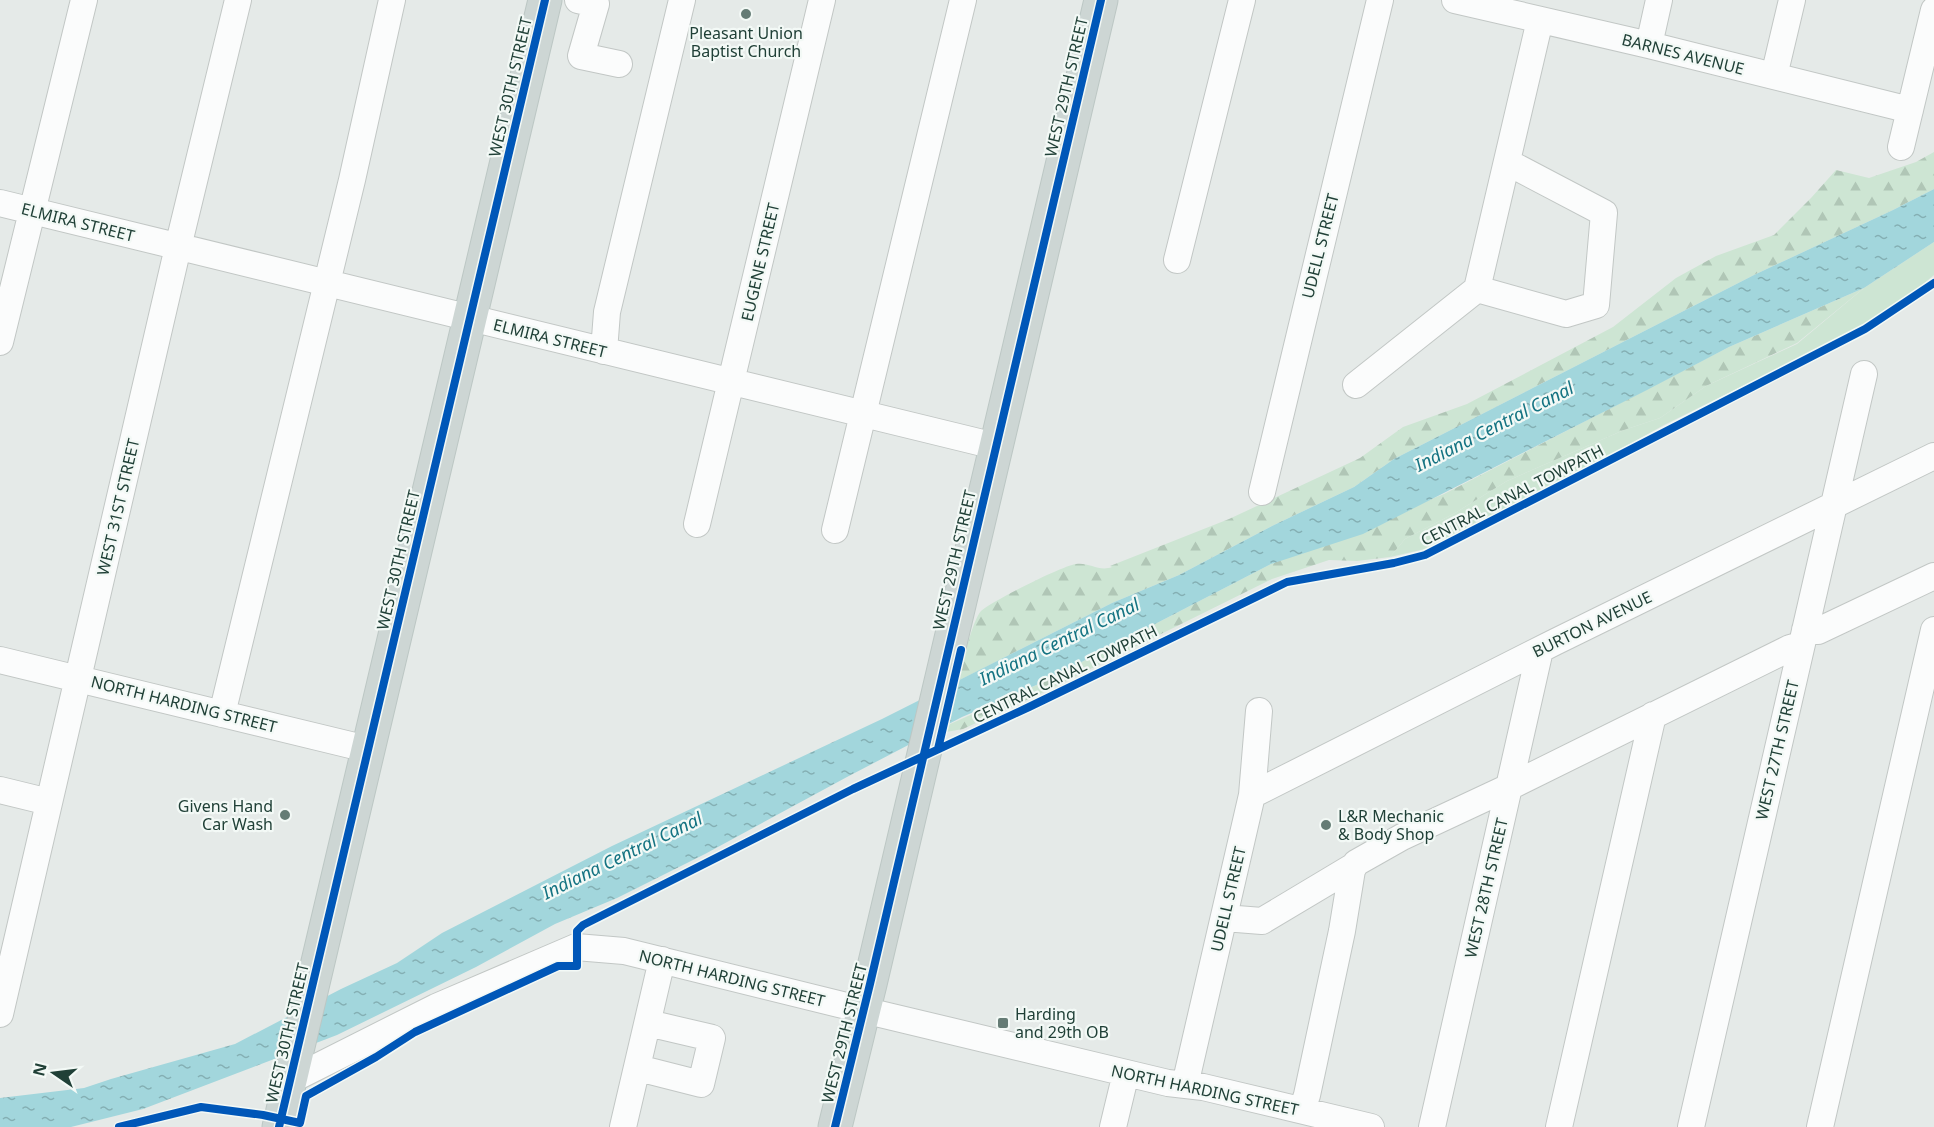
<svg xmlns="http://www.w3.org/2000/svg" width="1934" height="1127" font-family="'Noto Sans',sans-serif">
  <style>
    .grass { fill: #cde5d3 }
    .forest { fill: url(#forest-firs) }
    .water { fill: url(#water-ripples) }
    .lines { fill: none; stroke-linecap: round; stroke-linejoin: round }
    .minor-casing { stroke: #c2c7c5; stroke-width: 28 }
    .major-casing { stroke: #bcc7c4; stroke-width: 35 }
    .minor { stroke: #fbfcfc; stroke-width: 26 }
    .major { stroke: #cdd6d4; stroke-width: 33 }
    .cycleway-casing { stroke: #f3f9f6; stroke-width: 11 }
    .cycleway { stroke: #0057b8; stroke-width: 8 }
    .poi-dot { fill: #657c75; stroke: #f3f9f6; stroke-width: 2 }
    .labels { text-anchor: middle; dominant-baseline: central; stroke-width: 4.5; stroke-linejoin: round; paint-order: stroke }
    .poi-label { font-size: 16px; fill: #204037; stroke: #f3f9f6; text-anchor: start }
    .street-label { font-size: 16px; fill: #204037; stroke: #f3f9f6 }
    .water-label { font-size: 18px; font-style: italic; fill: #147382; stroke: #f3f9f6 }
  </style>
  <defs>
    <pattern id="forest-firs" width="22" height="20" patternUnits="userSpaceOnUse" patternTransform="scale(1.5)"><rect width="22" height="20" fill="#cde5d3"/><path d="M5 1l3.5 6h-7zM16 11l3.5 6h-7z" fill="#b0c6b6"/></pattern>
    <pattern id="water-ripples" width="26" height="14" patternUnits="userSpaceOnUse" patternTransform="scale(1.5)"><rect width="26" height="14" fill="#a2d6dc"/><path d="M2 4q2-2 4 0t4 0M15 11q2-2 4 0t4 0" fill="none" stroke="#84afb3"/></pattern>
  </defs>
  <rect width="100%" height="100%" fill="#e5eae8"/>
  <path class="grass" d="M1934 242V275L1916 290 1860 328 1664 425 1554 486 1425 549 1390 557 1405 539 1455 513 1507 481 1624 430 1660 418 1706 386 1797 344 1864 288Z"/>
  <path class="forest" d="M1934 152V189L1893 210 1754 275 1394 459 1354 487 1274 525 1179 575 1112 603 958 681C961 667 973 619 981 611 992 601 1062 566 1076 564 1089 562 1099 572 1112 567L1110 566 1229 519 1360 458 1403 427 1467 404 1613 327 1676 278 1716 256 1774 235 1811 198 1836 170 1869 178 1916 162Z
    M1864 288 1797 343 1706 386 1660 418 1624 430 1507 481 1455 513 1405 539 1390 557 1357 561 1329 560 1272 579 1046 691 963 729 946 732 948 725 1041 683 1271 564 1444 494 1729 347Z"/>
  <path class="water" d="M1934 189V242L1864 288 1729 347 1647 390 1363 534 1271 564 1041 683 962 717 847 777 705 854 617 898 555 924 476 967 337 1035 143 1109 71 1127H0V1098L84 1088 111 1079 235 1044 341 989 397 963 442 933 612 846 882 719 1112 603 1179 575 1274 525 1354 487 1394 459 1754 275 1893 210Z"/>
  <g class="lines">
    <g class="minor-casing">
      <path id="minor" d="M578 0 596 4 581 56 619 64
        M1455 0 1649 45 1910 110
        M1649 45 1659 0
        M1774 76 1792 0
        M1901 147 1934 10
        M0 203 995 446
        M1177 260 1242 0
        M1477 289 1566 314 1596 305 1604 213 1507 162
        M0 342 84 0
        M604 351 607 312 682 0
        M1356 385 1477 289 1540 20
        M1262 492 1380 0
        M697 524 822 0
        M835 530 963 0
        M1805 630 1818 631 1934 576
        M0 660 367 749
        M222 714 352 180 392 0
        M0 790 49 802
        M1252 795 1555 642 1934 456
        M1224 918 1262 921 1354 866
        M0 1014 178 247 238 0
        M638 1068 701 1084 712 1038 648 1023
        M289 1081 436 1007 576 947 624 951 863 1010 1168 1083 1203 1087 1371 1127
        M1185 1085 1252 795 1259 711
        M1302 1110 1307 1095 1342 931 1352 870 1356 863 1402 837 1509 787 1790 648 1801 645
        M623 1127 662 960
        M1113 1127 1126 1073
        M1432 1127 1540 650
        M1559 1127 1653 715
        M1691 1127 1864 374
        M1820 1127 1934 630"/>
    </g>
    <g class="major-casing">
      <path id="major" d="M279 1127 545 0
        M835 1127 870 984 1101 0"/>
    </g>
    <use href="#minor" class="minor"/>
    <use href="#major" class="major"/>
    <g class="cycleway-casing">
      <path id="cycleway" d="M938 749 961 650
        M119 1127 201 1107 263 1115 300 1123 306 1096 376 1057 415 1032 558 966H577V931L583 925 853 789 1029 707 1287 582 1394 563 1425 555 1865 329 1934 283
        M279 1127 545 0
        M835 1127 870 984 1101 0"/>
    </g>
    <use href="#cycleway" class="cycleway"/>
  </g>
  <g class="poi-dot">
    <circle cx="746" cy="14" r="6"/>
    <circle cx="285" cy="815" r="6"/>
    <circle cx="1326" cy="825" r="6"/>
    <rect x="997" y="1017" width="12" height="12" rx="3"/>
  </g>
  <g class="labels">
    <g class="poi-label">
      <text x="746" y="33" text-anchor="middle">Pleasant Union<tspan x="746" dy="18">Baptist Church</tspan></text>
      <text x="273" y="806" text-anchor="end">Givens Hand<tspan x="273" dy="18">Car Wash</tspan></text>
      <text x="1338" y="816">L&amp;R Mechanic<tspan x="1338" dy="18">&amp; Body Shop</tspan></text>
      <text x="1015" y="1014">Harding<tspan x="1015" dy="18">and 29th OB</tspan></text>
    </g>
    <g class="street-label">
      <text transform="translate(1683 54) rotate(14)">BARNES AVENUE</text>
      <text transform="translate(510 87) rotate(-77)">WEST 30TH STREET</text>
      <text transform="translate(1066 87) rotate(-77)">WEST 29TH STREET</text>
      <text transform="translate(78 222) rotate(14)">ELMIRA STREET</text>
      <text transform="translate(1320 246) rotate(-76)">UDELL STREET</text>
      <text transform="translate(760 262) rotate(-77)">EUGENE STREET</text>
      <text transform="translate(550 338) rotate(14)">ELMIRA STREET</text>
      <text transform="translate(1512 495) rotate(-27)">CENTRAL CANAL TOWPATH</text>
      <text transform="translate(118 507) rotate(-77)">WEST 31ST STREET</text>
      <text transform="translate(398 560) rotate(-77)">WEST 30TH STREET</text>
      <text transform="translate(954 560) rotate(-77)">WEST 29TH STREET</text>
      <text transform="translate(1592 624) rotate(-26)">BURTON AVENUE</text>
      <text transform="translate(1065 674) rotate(-26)">CENTRAL CANAL TOWPATH</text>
      <text transform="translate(184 704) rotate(14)">NORTH HARDING STREET</text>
      <text transform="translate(1777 750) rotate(-77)">WEST 27TH STREET</text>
      <text transform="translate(1486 888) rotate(-77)">WEST 28TH STREET</text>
      <text transform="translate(1228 899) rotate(-77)">UDELL STREET</text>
      <text transform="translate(732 978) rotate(14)">NORTH HARDING STREET</text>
      <text transform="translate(287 1033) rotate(-77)">WEST 30TH STREET</text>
      <text transform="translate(844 1033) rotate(-76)">WEST 29TH STREET</text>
      <text transform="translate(1205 1090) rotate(12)">NORTH HARDING STREET</text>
    </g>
    <g class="water-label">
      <text transform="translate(1494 426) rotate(-27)">Indiana Central Canal</text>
      <text transform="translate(1059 641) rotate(-26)">Indiana Central Canal</text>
      <text transform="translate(622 855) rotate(-26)">Indiana Central Canal</text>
    </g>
  </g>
  <g transform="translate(54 1073) rotate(284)" stroke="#f3f9f6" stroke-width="4.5" paint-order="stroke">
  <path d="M0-4.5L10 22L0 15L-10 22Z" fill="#204037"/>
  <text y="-9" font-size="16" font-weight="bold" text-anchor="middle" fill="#204037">N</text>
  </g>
</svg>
